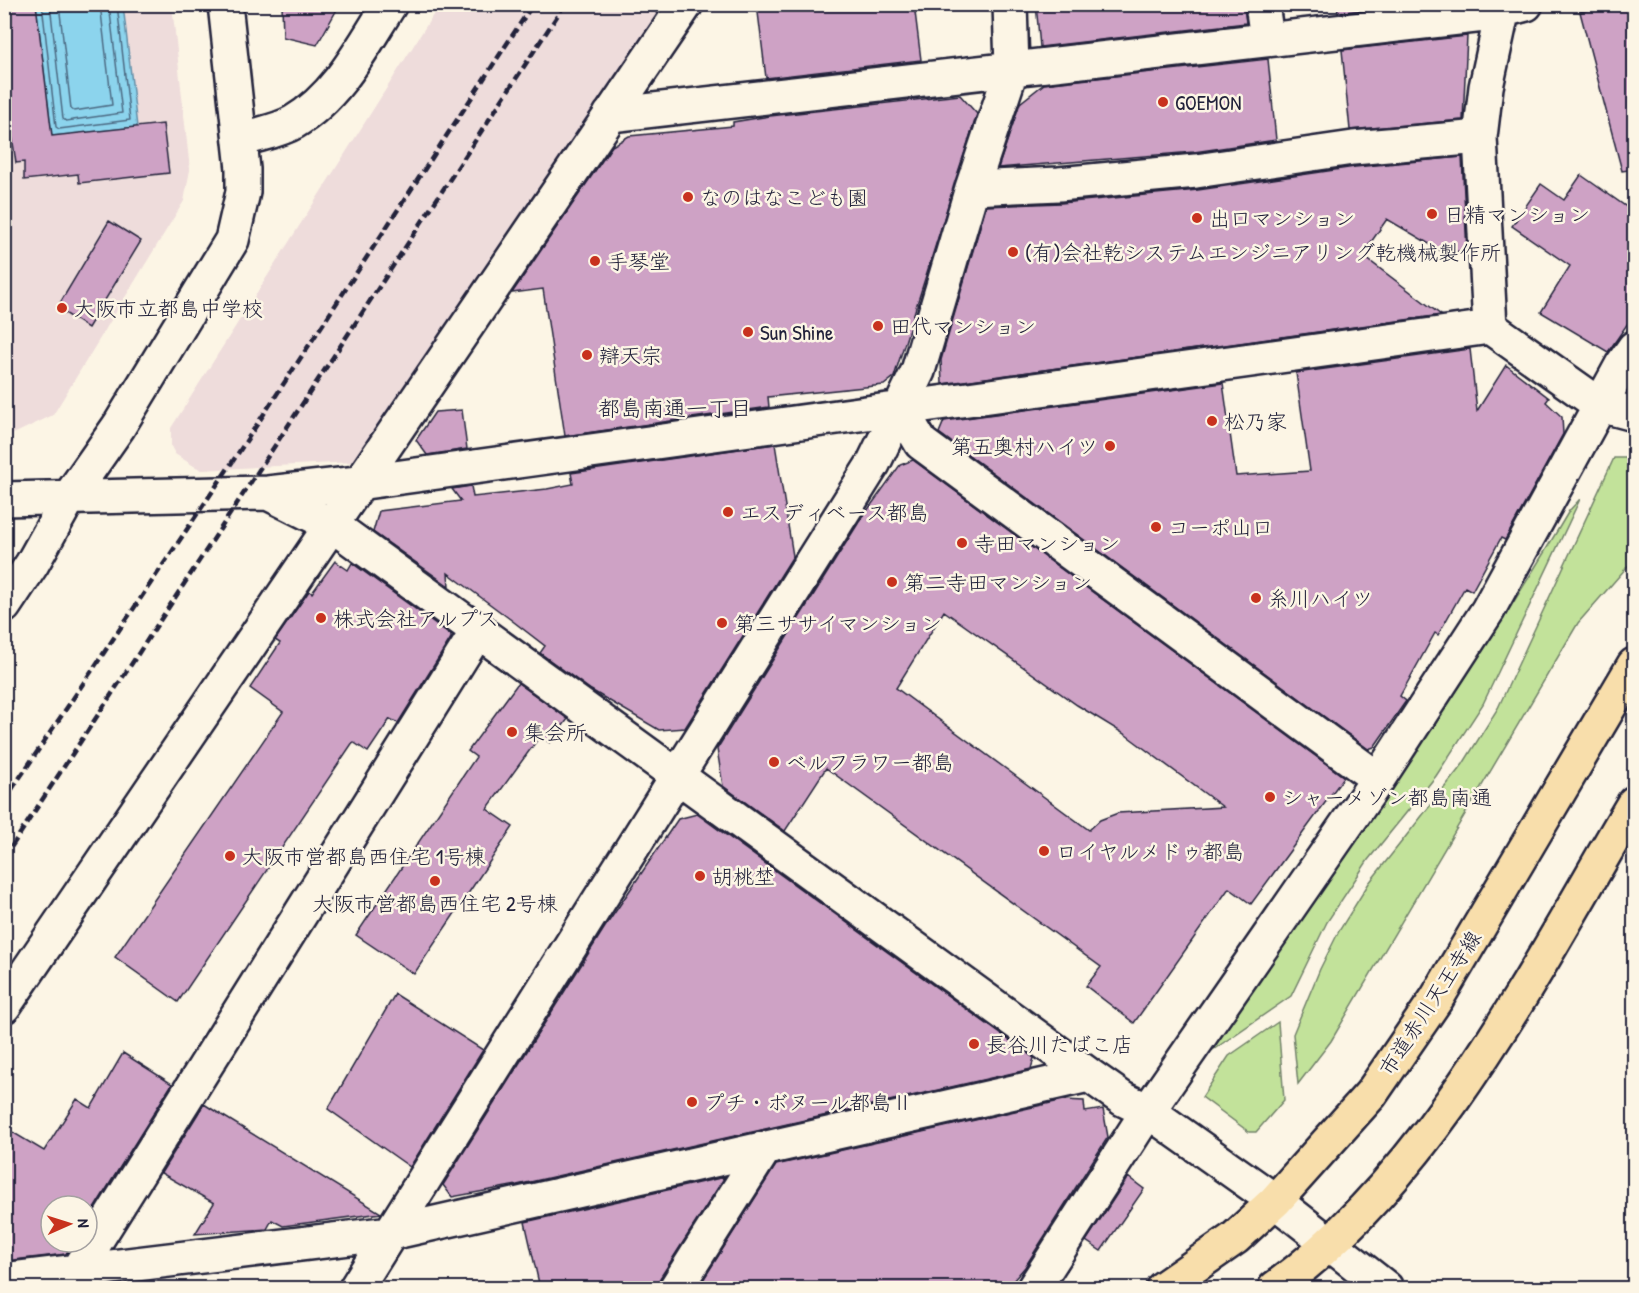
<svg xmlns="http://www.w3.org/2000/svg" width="1639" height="1293" font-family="'Patrick Hand','Klee One',sans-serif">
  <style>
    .built { fill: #eedcdb }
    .green { fill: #c2e29a; stroke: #72826a; stroke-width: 1.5 }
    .water { fill: #8cd4ed; stroke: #628da6; stroke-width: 1.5 }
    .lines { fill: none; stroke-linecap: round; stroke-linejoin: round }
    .shore { stroke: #4c6982; stroke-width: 1.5 }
    .building { fill: #cea2c5; stroke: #22223b; stroke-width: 1.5; fill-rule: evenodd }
    .street-casing { stroke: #22223b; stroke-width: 38 }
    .secondary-casing { stroke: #22223b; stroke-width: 38 }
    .primary-casing { stroke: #22223b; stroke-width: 38 }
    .street { stroke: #fcf5e5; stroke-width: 33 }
    .secondary { stroke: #fcf5e5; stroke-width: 33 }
    .primary { stroke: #f8deab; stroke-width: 33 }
    .rail { stroke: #22223b; stroke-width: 4.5; stroke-dasharray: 9 4.5; stroke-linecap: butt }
    .poi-dot { fill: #c8321e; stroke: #fcf5e5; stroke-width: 2 }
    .labels { text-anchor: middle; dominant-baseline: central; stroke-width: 5; stroke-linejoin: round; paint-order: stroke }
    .poi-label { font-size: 21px; fill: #22223b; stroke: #fcf5e5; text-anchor: start }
    .street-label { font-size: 21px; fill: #22223b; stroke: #fcf5e5 }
    .neighbourhood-label { font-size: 22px; fill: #22223b; stroke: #fcf5e5 }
  </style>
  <rect width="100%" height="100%" fill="#fcf5e5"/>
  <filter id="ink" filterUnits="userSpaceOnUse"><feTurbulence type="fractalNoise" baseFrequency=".0167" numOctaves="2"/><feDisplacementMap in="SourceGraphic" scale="12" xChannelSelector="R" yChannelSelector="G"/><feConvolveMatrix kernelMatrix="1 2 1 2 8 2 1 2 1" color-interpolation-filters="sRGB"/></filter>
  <g filter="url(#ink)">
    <path class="built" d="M440 4 663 5 353 462 202 470 194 466 175 454 171 446V428Z
      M5 5H172L190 170 184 201 53 415 5 438Z"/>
    <path class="green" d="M1614 458H1634V559L1578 623 1331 1041 1298 1084 1293 1034 1320 969 1339 931 1369 883 1463 764 1498 708Z
      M1580 499 1483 704 1436 776 1368 860 1327 922 1291 996 1210 1052C1332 873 1459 698 1569 511Z
      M1278 1022 1284 1100 1256 1132H1249L1202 1097 1229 1056Z"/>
    <path class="water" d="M36 5H123L137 127 52 136Z"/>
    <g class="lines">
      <path class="shore" d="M42 4 56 127 59 129 130 120 117 4
        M50 4 63 119 66 121 122 113 109 4
        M59 4 71 109 74 111 112 105 100 4"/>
    </g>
    <path class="building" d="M4 4H36L52 136 163 124 169 173 79 183 78 174 24 180V162L16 163 9 115 4 116Z
      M282 4H340L317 45 283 37Z
      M757 4H914L921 60 766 78Z
      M1036 4H1244L1246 23 1040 47Z
      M1337 4H1411L1338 13Z
      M1611 4H1635V169L1622 171 1580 12Z
      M1467 36 1463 120 1350 130 1342 50Z
      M1268 59 1276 140 1194 152 998 168 1020 103 1044 84Z
      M960 95 977 114 894 377 884 385 768 397 769 407 565 436 543 289 512 293 612 146 629 136 733 126V122L770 116Z
      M1462 157 1467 251 1443 252 1387 219 1362 255 1441 315 942 384 941 360 986 206 1061 203 1198 190 1355 167Z
      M1581 175 1635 213V313L1608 352 1541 312 1570 266 1512 226 1541 184 1564 200Z
      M109 221 141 241 88 328 57 308Z
      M1470 349 1477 411 1506 365 1549 398 1546 402 1562 417 1563 434 1505 540 1501 538 1472 591 1465 587 1438 635 1435 633 1400 696 1406 701 1374 747 1368 749 939 433 944 421 1223 383 1236 476 1310 471 1296 373Z
      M462 410 467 449 427 455 416 440 435 412Z
      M775 444 793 556 685 728 659 730 591 690 540 653 545 646 510 619 448 573 449 586 373 532 379 511 461 501 452 489 471 486 473 497 547 489 573 484 571 473Z
      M913 460 1344 777 1251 904 1229 888 1134 1023 1086 986 1101 967 826 768 785 831 723 786 717 749 859 522 900 465ZM944 611 1077 705 1126 735 1223 807 1118 813 1100 820 1089 830 896 688Z
      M335 561 348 570 352 563 451 635V638L398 723 390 719 368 752 353 742 178 1002 115 957 283 712 250 688 280 643 275 640 309 591 312 593Z
      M518 683 568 719 550 743 540 736 487 809 513 827 414 974 356 935 476 757 468 751Z
      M697 814 1034 1058 1031 1069 517 1185 452 1197 443 1185 605 927 678 819Z
      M395 994 483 1050 410 1167 328 1109Z
      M123 1053 172 1084 87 1220V1206H51V1242H73L66 1254 4 1261V1127L44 1151 77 1099 91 1108Z
      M1064 1100 1084 1101 1085 1112 1103 1109 1108 1137 1025 1267 1007 1288H698L776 1165Z
      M204 1104 215 1111 381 1213 283 1226 272 1220 267 1229 195 1234 214 1203 161 1173Z
      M725 1177 660 1278 657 1288H540L525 1222Z
      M1128 1177 1144 1189 1101 1251 1086 1241Z"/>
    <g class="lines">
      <g class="street-casing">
        <path id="street" d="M1262 4 1267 39
          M610 115 1484 15 1526 4
          M972 188 1059 184 1196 171 1353 148 1480 137
          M1490 327 1480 137 1486 87 1504 4
          M901 409 921 443 1378 779
          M268 493 332 525 1089 1075 1123 1099 1148 1111 1275 1201 1386 1288
          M4 499 268 493 358 483 1490 327 1600 405 1634 414
          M4 1006 686 4
          M4 1280 391 1233 1089 1075
          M69 1284 479 629
          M356 1288 873 464 918 371 972 188 1012 68 1010 4
          M676 1288 765 1148
          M1034 1288 1148 1111 1378 779 1488 610 1622 365 1634 348"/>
      </g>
      <g class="secondary-casing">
        <path id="secondary" d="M241 140C258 134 279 131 294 122 338 96 363 46 390 4
          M4 606 32 564 70 496 119 426 232 240 243 192V169L225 4"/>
      </g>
      <g class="primary-casing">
        <path id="primary" d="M1163 1288 1235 1238 1275 1201 1371 1094 1437 998 1634 665
          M1275 1288C1434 1173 1536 968 1634 803"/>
      </g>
      <use href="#street" class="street"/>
      <use href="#secondary" class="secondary"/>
      <use href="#primary" class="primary"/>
      <path class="rail" d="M4 801 231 464 533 4
        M4 858 565 4"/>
    </g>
  </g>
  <g class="poi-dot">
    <circle cx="1163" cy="102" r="6"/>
    <circle cx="688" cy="197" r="6"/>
    <circle cx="1432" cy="214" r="6"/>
    <circle cx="1197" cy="218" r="6"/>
    <circle cx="1013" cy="252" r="6"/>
    <circle cx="595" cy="261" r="6"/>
    <circle cx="62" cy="308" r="6"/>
    <circle cx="878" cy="326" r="6"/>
    <circle cx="748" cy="332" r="6"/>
    <circle cx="587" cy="355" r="6"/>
    <circle cx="1212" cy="421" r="6"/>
    <circle cx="1110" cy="446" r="6"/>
    <circle cx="728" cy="512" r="6"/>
    <circle cx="1156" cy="527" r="6"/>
    <circle cx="962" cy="543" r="6"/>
    <circle cx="892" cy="582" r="6"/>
    <circle cx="1256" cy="598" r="6"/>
    <circle cx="321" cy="618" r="6"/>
    <circle cx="722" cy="623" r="6"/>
    <circle cx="512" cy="732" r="6"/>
    <circle cx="774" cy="762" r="6"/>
    <circle cx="1270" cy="797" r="6"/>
    <circle cx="1044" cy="851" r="6"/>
    <circle cx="230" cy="856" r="6"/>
    <circle cx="700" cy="876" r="6"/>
    <circle cx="435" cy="881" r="6"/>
    <circle cx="974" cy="1044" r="6"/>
    <circle cx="692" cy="1102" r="6"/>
  </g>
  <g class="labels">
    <g class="poi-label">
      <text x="1175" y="102">GOEMON</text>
      <text x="700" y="197">なのはなこども園</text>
      <text x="1444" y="214">日精マンション</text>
      <text x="1209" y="218">出口マンション</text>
      <text x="1025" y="252">(有)会社乾システムエンジニアリング乾機械製作所</text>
      <text x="607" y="261">手琴堂</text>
      <text x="74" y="308">大阪市立都島中学校</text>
      <text x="890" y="326">田代マンション</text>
      <text x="760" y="332">Sun Shine</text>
      <text x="599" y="355">辯天宗</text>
      <text x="1224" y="421">松乃家</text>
      <text x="1098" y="446" text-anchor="end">第五奥村ハイツ</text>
      <text x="740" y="512">エスディベース都島</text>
      <text x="1168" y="527">コーポ山口</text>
      <text x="974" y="543">寺田マンション</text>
      <text x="904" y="582">第二寺田マンション</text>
      <text x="1268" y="598">糸川ハイツ</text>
      <text x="333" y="618">株式会社アルプス</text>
      <text x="734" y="623">第三ササイマンション</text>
      <text x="524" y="732">集会所</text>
      <text x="786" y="762">ベルフラワー都島</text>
      <text x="1282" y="797">シャーメゾン都島南通</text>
      <text x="1056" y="851">ロイヤルメドゥ都島</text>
      <text x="242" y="856">大阪市営都島西住宅 1号棟</text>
      <text x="712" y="876">胡桃埜</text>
      <text x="435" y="903" text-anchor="middle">大阪市営都島西住宅 2号棟</text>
      <text x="986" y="1044">長谷川たばこ店</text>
      <text x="704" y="1102">プチ・ボヌール都島Ⅱ</text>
    </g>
    <g class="street-label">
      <text transform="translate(1430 1003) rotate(-57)">市道赤川天王寺線</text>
    </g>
    <g class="neighbourhood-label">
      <text x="675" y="408">都島南通一丁目</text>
    </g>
  </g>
  <rect width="1639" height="1293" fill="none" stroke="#fcf5e5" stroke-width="24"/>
  <rect x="12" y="12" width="1615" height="1269" fill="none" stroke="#22223b" stroke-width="2" filter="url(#ink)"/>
  <g transform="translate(69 1224) rotate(87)"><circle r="28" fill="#fcf5e5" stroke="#a5a1a1" stroke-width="1.5"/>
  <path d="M0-4.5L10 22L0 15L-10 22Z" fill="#c8321e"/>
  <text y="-9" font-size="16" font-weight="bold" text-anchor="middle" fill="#22223b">N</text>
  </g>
</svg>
